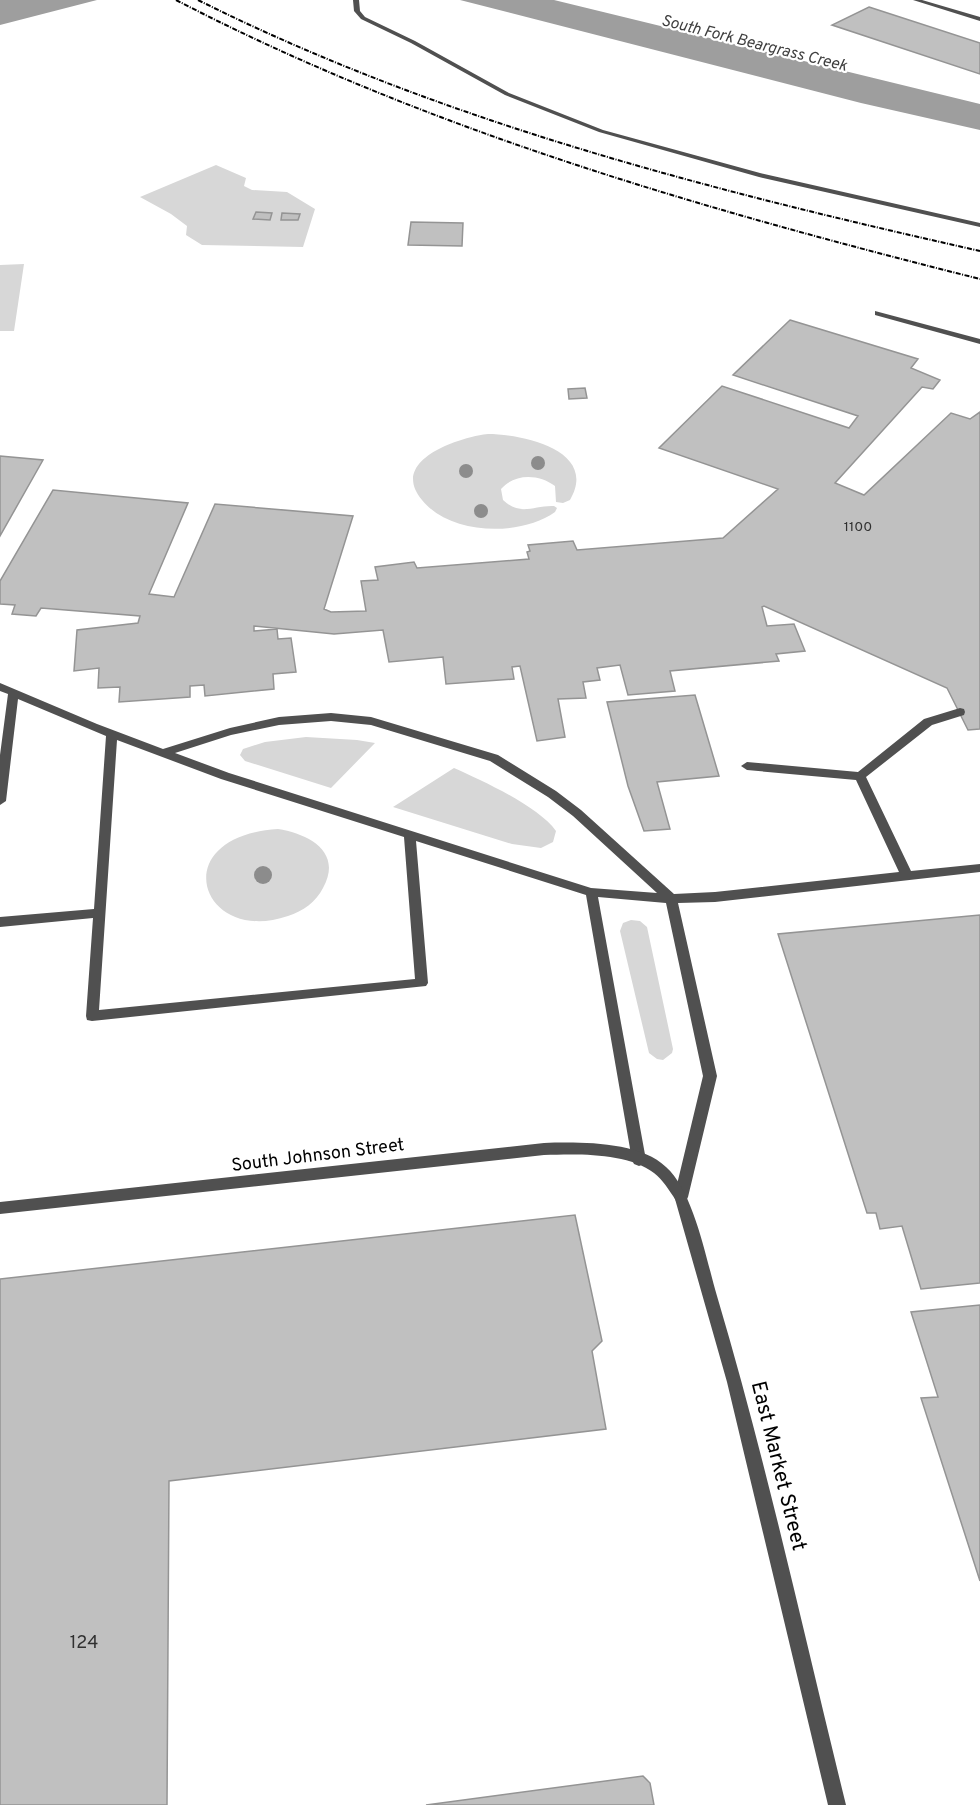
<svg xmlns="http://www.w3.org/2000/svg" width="980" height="1805" font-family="Overpass,sans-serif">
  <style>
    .green { fill: #d7d7d7 }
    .water { fill: #9e9e9e }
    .building { fill: #c0c0c0; stroke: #949494; stroke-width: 1.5 }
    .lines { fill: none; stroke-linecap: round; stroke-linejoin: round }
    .service { fill: #505050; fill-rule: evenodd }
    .minor { fill: #505050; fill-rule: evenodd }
    .rail { stroke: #000; stroke-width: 2; stroke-dasharray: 5 1.5 1 1.5; stroke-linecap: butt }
    .tree { fill: #8c8c8c }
    .labels { text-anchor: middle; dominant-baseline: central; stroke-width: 4.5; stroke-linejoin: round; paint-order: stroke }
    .far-number-label { font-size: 14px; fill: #303030 }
    .far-water-label { font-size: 16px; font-style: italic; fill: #3f3f3f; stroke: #fff }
    .street-label { font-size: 18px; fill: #000; stroke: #fff }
    .near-number-label { font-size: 18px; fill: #303030 }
    .near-street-label { font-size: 21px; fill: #000; stroke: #fff }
  </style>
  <rect width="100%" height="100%" fill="#fff"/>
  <path class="green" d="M216 165 246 178 244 186 252 190 287 192 315 209 303 247 202 245 186 235 187 226 171 214 140 197Z
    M24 264 14 331H0V265Z
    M488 434C522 434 599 450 570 500L563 503 556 502 555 486C539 474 515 473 501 489L503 500C521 517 534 505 554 506L557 508 555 512C520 537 450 535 422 500 388 460 460 437 488 434Z
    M306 737 357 740 375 743 331 788 245 761 240 755 243 749 265 742Z
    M454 768C483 781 538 806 556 831L553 842 541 848 512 844 393 807Z
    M278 829C309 834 343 852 323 888 316 902 303 911 288 916 201 946 163 837 278 829Z
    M631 920 640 921 647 927 673 1049 672 1053 663 1060 657 1059 649 1053 620 931 623 923Z"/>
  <path class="water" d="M0 0H97L0 25Z
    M460 0H554L980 104V130L861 103Z"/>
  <path class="building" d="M869 7 980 43V74L832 25Z
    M256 212 272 213 270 220 253 219Z
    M282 213 300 214 298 220H281Z
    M411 222 463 223 462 246 408 245Z
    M790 320 918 359 911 368 940 380 933 389 922 387 835 483 864 495 951 413 970 419 980 412V729L968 730 947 688 764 606 762 607 767 626 794 624 805 651 776 654 779 661 670 671 675 691 628 695 620 665 597 668 600 680 583 682 586 698 558 699 565 737 537 741 520 666 512 667 514 679 446 684 443 657 389 662 383 630 334 634 254 626V631L277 629 278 639 291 638 296 672 273 674 274 689 205 696 204 685 190 686V697L119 702 120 687 98 688 99 668 74 671 77 630 138 623 140 616 41 608 36 616 12 614 15 605 0 604V581L53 490 188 503 149 594 174 597 215 504 353 516 324 609 331 612 366 611 361 581 378 580 375 567 414 562 417 568 529 559 527 552 530 551 528 545 573 541 577 550 723 538 778 489 659 448 722 386 849 428 858 416 733 375Z
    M585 388 587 398 569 399 568 389Z
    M0 456 43 460 0 536Z
    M695 695 719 776 657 782 670 829 644 831 628 786 607 702Z
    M980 915V1283L921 1289 902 1226 880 1229 876 1213H867L778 934Z
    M575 1215 602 1341 592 1351 606 1429 169 1481 167 1805H0V1279Z
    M980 1305V1581L921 1398 938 1397 911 1312Z
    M643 1776 650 1783 654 1805H426Z"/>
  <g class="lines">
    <path class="service" d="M353 0H359L360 11 365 17 415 41 509 93 603 130 760 173 980 223V227L759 177 599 132 505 95 411 43 361 19 354 11Z
      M913 0H922L980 17V21Z
      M875 311 980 339V344L875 315Z
      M0 683 97 724 163 749 230 728 279 717 331 713 371 717 498 755 556 791 581 810 674 894 715 892 899 872 856 780 747 770 741 766 747 762 858 772 924 719 960 708 964 709 965 712 964 715 932 725 866 777 911 871 980 864V872L715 902 678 903 717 1076 688 1197 686 1201 681 1203 676 1201 674 1197 703 1076 666 903 598 897 646 1160 644 1164 639 1166 634 1164 632 1160 586 895 416 841 428 983 426 986 92 1021 87 1020 86 1016 93 918 0 927V917L94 909 106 736 18 699 6 801 0 805V755L8 694 0 691ZM331 721 371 725 490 761 548 797 573 816 657 893 591 888 229 773 175 753 231 735 279 725ZM117 740 221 779 404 837 415 979 99 1010Z"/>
    <path class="minor" d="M544 1143C579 1142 639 1141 666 1167 694 1192 706 1259 717 1296 767 1464 804 1635 846 1805H828L727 1382 675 1199C669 1190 663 1180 654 1173 627 1152 576 1154 544 1155L0 1214V1202Z"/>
    <path class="rail" d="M176 0C429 131 705 210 980 279
      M198 0C444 123 713 191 980 251"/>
  </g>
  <g class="tree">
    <circle cx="538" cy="463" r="7"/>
    <circle cx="466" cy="471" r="7"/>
    <circle cx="481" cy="511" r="7"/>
    <circle cx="263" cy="875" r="9"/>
  </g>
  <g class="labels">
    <g class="far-number-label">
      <text x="858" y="527">1100</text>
    </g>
    <g class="far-water-label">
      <text transform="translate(754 44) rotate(14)">South Fork Beargrass Creek</text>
    </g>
    <g class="street-label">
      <text transform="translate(318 1156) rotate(-7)">South Johnson Street</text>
    </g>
    <g class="near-number-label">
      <text x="84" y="1643">124</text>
    </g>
    <g class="near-street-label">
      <text transform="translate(778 1466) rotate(76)">East Market Street</text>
    </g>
  </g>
</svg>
